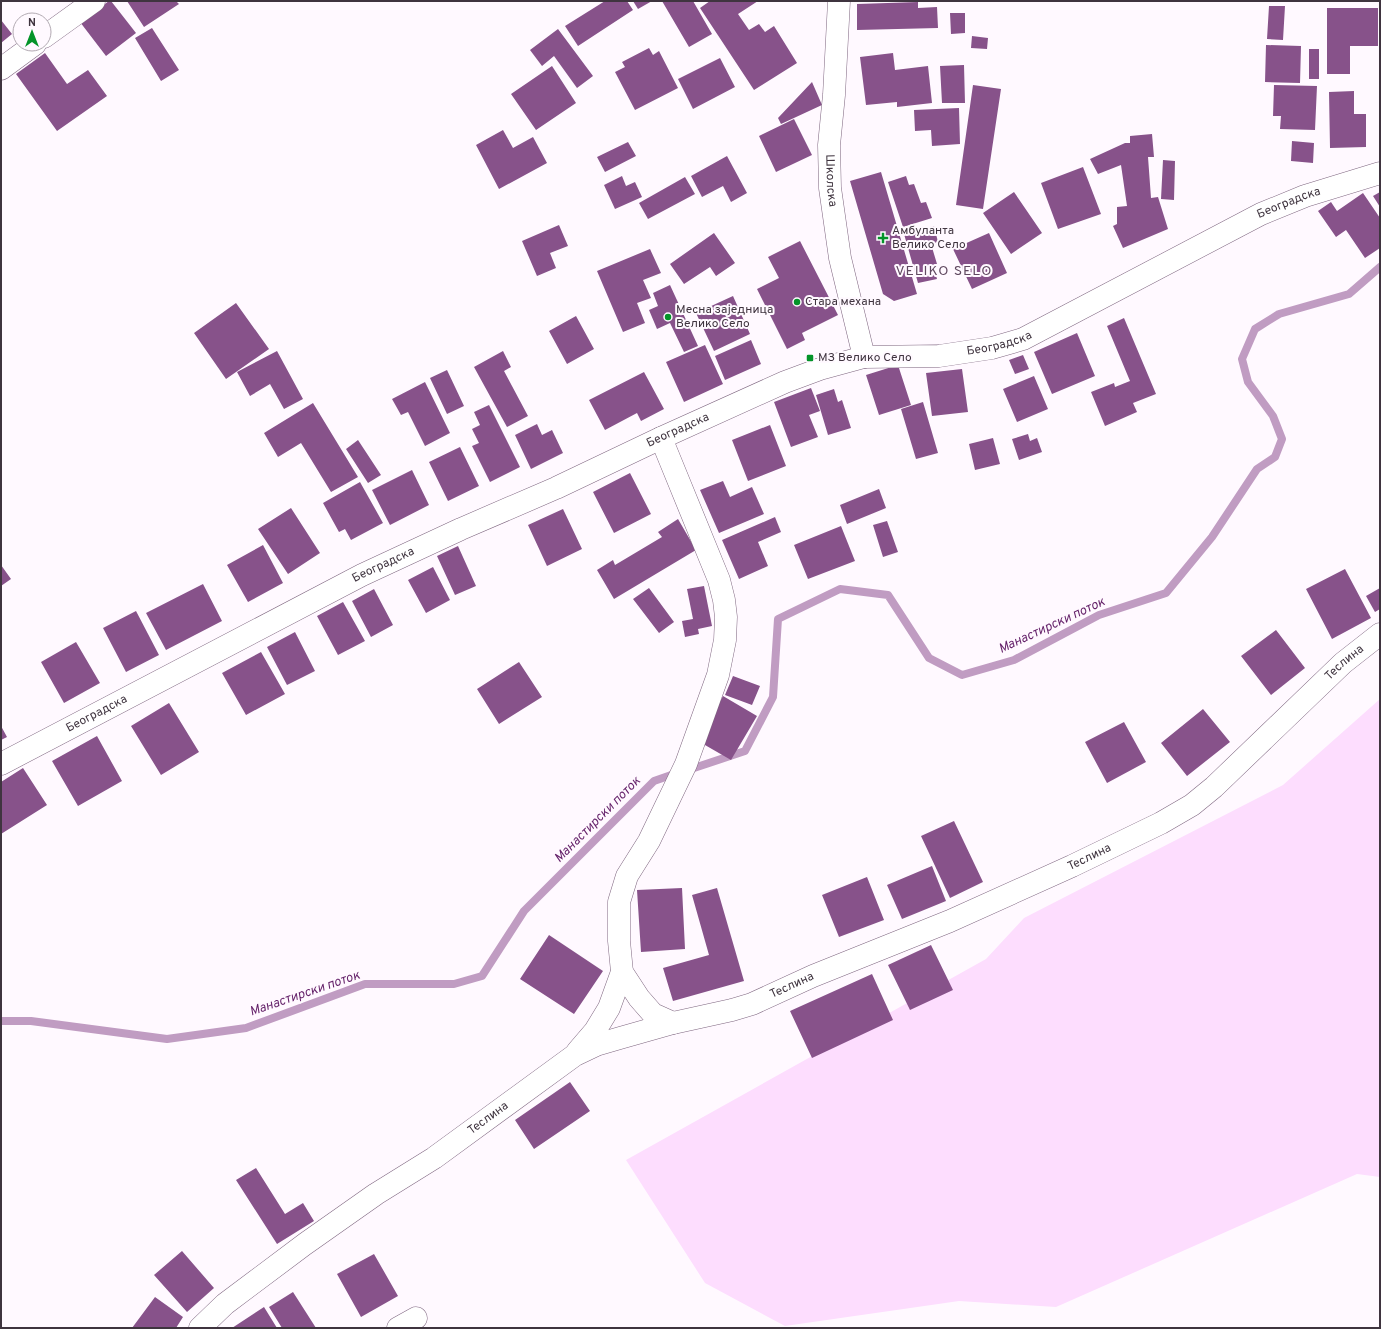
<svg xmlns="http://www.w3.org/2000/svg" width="1381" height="1329" font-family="Overpass,sans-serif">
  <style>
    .green { fill: #fdddfe }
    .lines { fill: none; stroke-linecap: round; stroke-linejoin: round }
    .stream { stroke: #c09cc2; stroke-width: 8 }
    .building { fill: #87528a }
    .minor-casing { stroke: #7f6780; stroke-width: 23 }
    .minor { stroke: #fff; stroke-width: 22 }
    .poi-dot { fill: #049429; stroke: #fff9ff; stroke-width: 1.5 }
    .labels { text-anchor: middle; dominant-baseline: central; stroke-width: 4; stroke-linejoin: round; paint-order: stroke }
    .street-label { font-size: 12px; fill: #3f343f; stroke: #fff9ff }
    .poi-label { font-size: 12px; fill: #3f343f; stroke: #fff9ff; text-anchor: start }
    .water-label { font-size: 13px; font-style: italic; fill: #631f68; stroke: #fff9ff }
    .quarter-label { font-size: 14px; letter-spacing: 1px; fill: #604960; stroke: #fff9ff }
  </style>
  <rect width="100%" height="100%" fill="#fff9ff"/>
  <path class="green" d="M1380 699V1177L1357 1174 1056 1307 959 1301 785 1326 705 1283 626 1160 986 959 1024 918 1283 785Z"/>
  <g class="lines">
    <path class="stream" d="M688 770 745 751 773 697 778 619 840 589 888 595 929 658 962 675 1014 660 1099 615 1166 593 1212 537 1257 469 1275 457 1282 439 1273 416 1248 382 1242 359 1255 329 1279 314 1349 294 1380 267
      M1 1021H31L167 1039 246 1028 365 984H454L482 976 524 911 654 781 677 773"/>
  </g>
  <path class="building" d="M109 1H111L136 33 106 56 80 22Z
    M127 1H176L179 4 144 27Z
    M605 1H627L633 10 578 46 565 26Z
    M633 1H652L638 9Z
    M662 1H693L712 34 689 47Z
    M710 1H758L738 14 749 30 759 24 765 32 774 26 797 63 754 90 700 8Z
    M918 2V8L937 7 938 28 857 30V4Z
    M1269 6H1285L1283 40 1267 39Z
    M1327 8H1378V46H1350V74H1327Z
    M950 13H965V33L951 34Z
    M1 20 12 34 1 43Z
    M152 28 179 70 161 81 135 38Z
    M558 29 593 76 577 88 554 56 542 66 530 50Z
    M972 36 988 38 987 49 971 48Z
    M1266 45 1301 46 1300 83 1265 82Z
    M649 48 653 55 659 51 678 88 635 110 615 72 625 67 622 62Z
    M1309 49H1319V79H1309Z
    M45 53 67 84 88 70 107 96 57 131 16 74Z
    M893 53 895 70 928 66 932 103 897 107V102L866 105 860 57Z
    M720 58 735 87 693 109 678 79Z
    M964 65 965 103H942L940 66Z
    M552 66 576 103 536 130 511 94Z
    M812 82 822 105 781 124 778 118Z
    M973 85 1001 89 983 209 956 205Z
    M1274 85 1317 86 1315 130 1280 129 1281 116H1273Z
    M1354 91V114H1366V147L1330 148 1329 92Z
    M959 108 960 144 932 146 931 130 915 131 914 110Z
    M794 119 812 155 776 172 759 136Z
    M503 130 513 148 533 137 547 163 499 189 476 145Z
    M1152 134 1154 157H1148L1151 198 1158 197 1168 229 1123 248 1113 226 1117 224V207L1127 206 1121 165 1098 174 1090 159 1125 143H1130V136Z
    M1292 141 1314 143 1313 163 1291 161Z
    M628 142 636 156 605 172 597 157Z
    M727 156 747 193 731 202 723 186 702 197 691 176Z
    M1163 160 1175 161 1174 200 1161 199Z
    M1083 167 1101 214 1058 229 1041 183Z
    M881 172 917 294 894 301 883 294 850 181Z
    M622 176 626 186 635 182 642 197 615 209 604 185Z
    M906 176 909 185 914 184 921 203 926 202 932 218 903 227 888 182Z
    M685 177 695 194 648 219 639 203Z
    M1014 192 1042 233 1011 254 983 213Z
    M1380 192V207L1373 196Z
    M1363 193 1380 218V248L1365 258 1346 230 1336 237 1318 211 1331 202 1337 211Z
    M559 225 568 246 550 253 556 268 537 276 522 241Z
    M934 226 938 242 931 244 937 264 933 265 937 279 918 283 904 234Z
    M714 233 735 263 716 276 710 267 684 284 670 264Z
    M989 233 1007 273 972 289 953 249Z
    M800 241 838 315 802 333 805 340 787 349 757 289 779 278 768 257Z
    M650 249 661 273 643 280 651 298 637 303 645 323 623 332 597 271Z
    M670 285 698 346 684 352 670 323 657 329 649 310 658 306 653 293Z
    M733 296 750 334 714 351 696 313Z
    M236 303 269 349 226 379 194 333Z
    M576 316 594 349 567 364 549 331Z
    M1124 318 1156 394 1133 403 1137 412 1105 426 1091 392 1114 383 1115 387 1130 381 1107 326Z
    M1077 333 1095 376 1052 394 1034 352Z
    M751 340 761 364 725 380 715 356Z
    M705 345 723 384 684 402 666 362Z
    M277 351 303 399 284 409 270 384 250 396 237 372Z
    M503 351 511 367 504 371 528 416 507 427 474 367Z
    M1023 355 1029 369 1015 374 1009 360Z
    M898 365 911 405 879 415 866 375Z
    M962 369 968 412 932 416 926 373Z
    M447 370 464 406 447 414 430 378Z
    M644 372 664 409 641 421 637 413 605 430 589 400Z
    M1034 376 1048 409 1017 422 1003 389Z
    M425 382 450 433 425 446 408 412 401 415 392 399Z
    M811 388 820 411 809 415 818 437 791 447 774 402Z
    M834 389 838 402 842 400 851 428 828 435 816 395Z
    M923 402 938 453 916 459 901 409Z
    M313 403 358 477 331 492 301 443 278 457 264 433Z
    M489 405 520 467 490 482 472 446 479 443 472 429 480 425 474 412Z
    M537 424 542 435 552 430 563 453 531 469 515 435Z
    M770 425 786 466 748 481 732 440Z
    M1028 434 1030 441 1037 438 1042 452 1019 460 1012 439Z
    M993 438 1000 464 975 470 969 444Z
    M358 440 381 475 368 483 346 449Z
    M460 447 479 486 448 501 429 462Z
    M412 470 429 505 390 525 372 490Z
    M630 473 651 514 614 533 593 492Z
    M723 481 730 497 752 487 764 514 719 533 700 490Z
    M360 482 383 523 351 540 345 529 339 532 323 503Z
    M879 489 886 508 847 524 840 505Z
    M291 508 320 553 288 574 258 529Z
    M563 509 582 549 547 566 528 525Z
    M775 517 781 532 758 542 768 566 739 579 722 540Z
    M678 519 696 550 614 599 597 570 613 560 615 565 662 537 658 532Z
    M887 521 898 552 883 557 873 525Z
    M841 526 855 561 808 579 794 545Z
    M263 545 283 583 248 602 227 565Z
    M458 546 476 586 455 595 437 556Z
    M1 565 11 579 1 586Z
    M433 567 450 600 426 613 408 580Z
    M1345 569 1371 618 1332 639 1306 589Z
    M203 584 222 621 166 650 146 613Z
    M704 586 712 626 698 629 699 634 685 637 682 621 693 619 687 589Z
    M649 588 674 622 659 633 633 599Z
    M1380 588V609L1375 612 1366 596Z
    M374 589 393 625 371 637 352 601Z
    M343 602 365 641 338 655 317 616Z
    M136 611 159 655 126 672 103 628Z
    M1276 630 1305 668 1271 695 1241 656Z
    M295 632 315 671 287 685 267 647Z
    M76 642 100 683 64 703 41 662Z
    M261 652 285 694 246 715 222 673Z
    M519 662 542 697 499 724 477 689Z
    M733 676 760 686 752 705 725 695Z
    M723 696 757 716 731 760 698 741Z
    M169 703 199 752 161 775 131 726Z
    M1203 709 1230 742 1187 776 1161 743Z
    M1124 722 1146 762 1107 783 1085 742Z
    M1 726 7 737 1 740Z
    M97 736 122 781 78 806 52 761Z
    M23 768 47 805 1 834V782Z
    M954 821 983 882 950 898 921 836Z
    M932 866 946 901 902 919 887 885Z
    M867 877 884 920 839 937 822 895Z
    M682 888 685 949 641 952 637 890Z
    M717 888 744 981 673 1001 663 968 709 955 692 895Z
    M549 935 603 971 574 1014 520 979Z
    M931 945 953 990 910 1010 888 965Z
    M872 974 893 1020 812 1058 790 1011Z
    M570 1082 590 1111 534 1149 515 1120Z
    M256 1168 285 1214 303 1203 314 1221 277 1244 236 1180Z
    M182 1251 214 1288 187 1312 154 1275Z
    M374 1254 398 1296 361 1317 337 1274Z
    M293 1292 316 1328H282L269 1307Z
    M155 1297 183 1317 176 1328H132Z
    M264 1307 277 1328H232Z"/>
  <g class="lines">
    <g class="minor-casing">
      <g id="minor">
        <path id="s1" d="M839 1 834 95 829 145 830 188 840 258 864 357"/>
        <path d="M44 37 94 1"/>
        <path d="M1 69 35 44"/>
        <path d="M661 438 719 580 724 600 726 617 725 640 718 675 686 764 649 841 627 876 619 902V941L622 972 639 998 653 1014 673 1023"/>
        <path id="s2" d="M1 764 362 575 461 529 556 488 661 438 785 382 820 369 864 357 939 356 992 348 1023 339 1261 214 1305 196 1380 173"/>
        <path d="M577 1052 595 1031 609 1008 622 972"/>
        <path id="s3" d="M200 1328 225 1304 305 1244 376 1194 434 1158 575 1055 596 1045 620 1038 673 1023 732 1010 752 1004 813 976 950 921 1072 866 1161 823 1192 805 1214 787 1343 663 1380 634"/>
        <path d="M398 1328 416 1318"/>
      </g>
    </g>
    <use href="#minor" class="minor"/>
  </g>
  <g class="poi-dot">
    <path d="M881 232h4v4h4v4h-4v4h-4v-4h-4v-4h4z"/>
    <circle cx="797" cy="302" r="4"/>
    <circle cx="668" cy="317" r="4"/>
    <rect x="806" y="354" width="8" height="8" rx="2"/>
  </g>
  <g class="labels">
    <g class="street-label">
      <text stroke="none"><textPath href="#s1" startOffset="180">Школска</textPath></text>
      <text stroke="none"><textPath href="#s2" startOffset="1415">Београдска</textPath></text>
      <text stroke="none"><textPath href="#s2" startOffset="1092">Београдска</textPath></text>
      <text stroke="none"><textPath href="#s2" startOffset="755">Београдска</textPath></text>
      <text stroke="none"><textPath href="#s2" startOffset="431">Београдска</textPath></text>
      <text stroke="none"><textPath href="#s3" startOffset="1341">Теслина</textPath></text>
      <text stroke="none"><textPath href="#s2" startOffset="108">Београдска</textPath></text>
      <text stroke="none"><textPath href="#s3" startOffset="1017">Теслина</textPath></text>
      <text stroke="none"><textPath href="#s3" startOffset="693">Теслина</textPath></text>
      <text stroke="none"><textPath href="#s3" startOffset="357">Теслина</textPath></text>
    </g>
    <g class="poi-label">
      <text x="892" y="231">Амбуланта<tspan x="892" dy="14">Велико Село</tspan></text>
      <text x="805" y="302">Стара механа</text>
      <text x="676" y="310">Месна заједница<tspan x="676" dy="14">Велико Село</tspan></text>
      <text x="818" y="358">МЗ Велико Село</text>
    </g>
    <g class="water-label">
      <text transform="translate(1052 626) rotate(-25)">Манастирски поток</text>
      <text transform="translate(598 820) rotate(-45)">Манастирски поток</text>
      <text transform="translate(305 994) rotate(-19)">Манастирски поток</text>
    </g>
    <g class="quarter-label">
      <text x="944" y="271">VELIKO SELO</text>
    </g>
  </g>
  <rect width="1381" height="1329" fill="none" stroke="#3f343f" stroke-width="4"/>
  <g transform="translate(32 32)"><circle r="19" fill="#fff9ff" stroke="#b2aab2"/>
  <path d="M0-3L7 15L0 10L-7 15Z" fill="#049429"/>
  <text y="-6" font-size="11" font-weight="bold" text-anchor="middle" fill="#3f343f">N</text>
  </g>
</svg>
